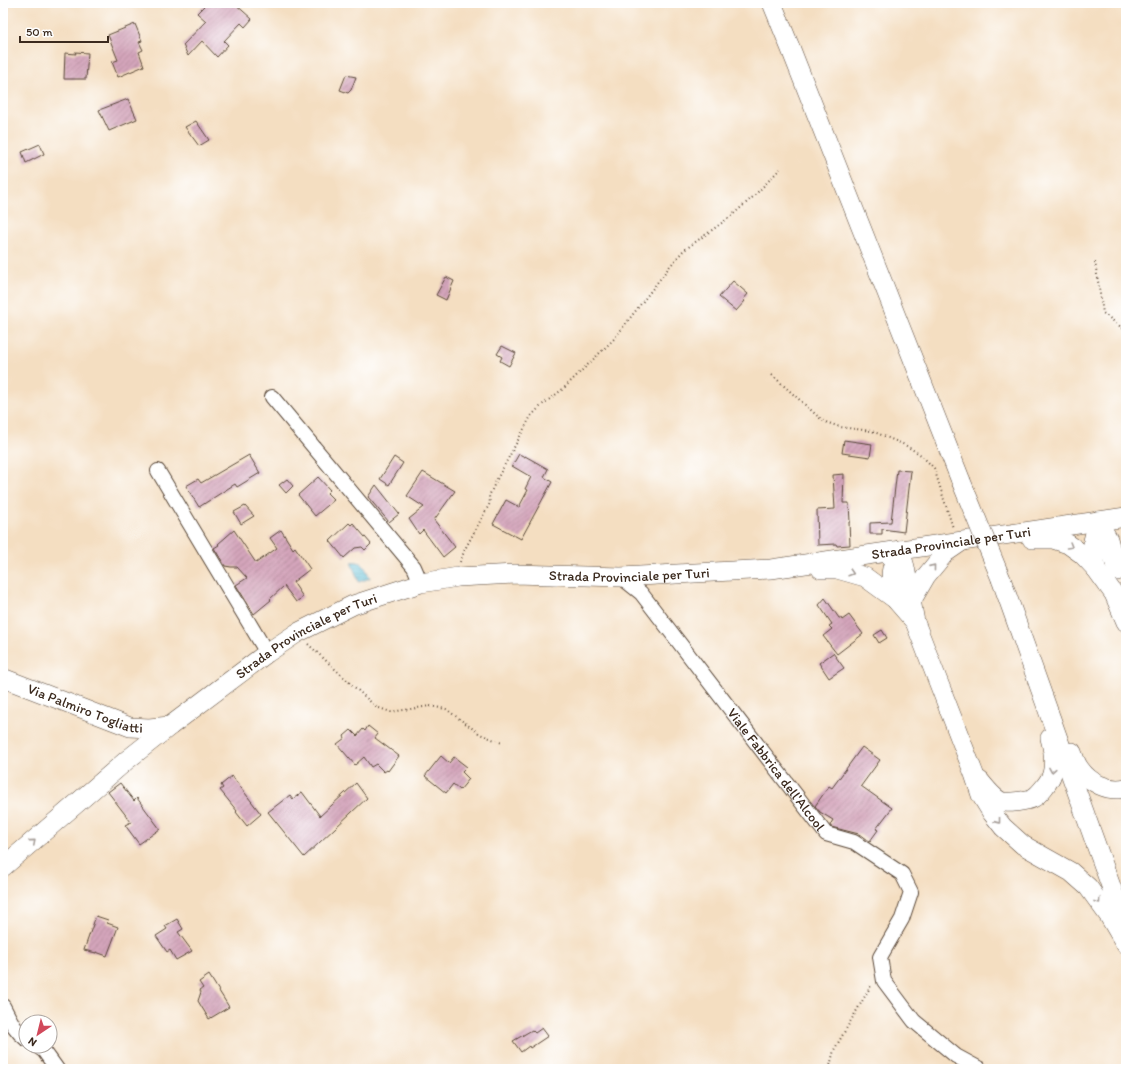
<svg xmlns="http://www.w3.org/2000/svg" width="1129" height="1072" font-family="Itim,sans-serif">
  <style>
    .water { fill: url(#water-rules); stroke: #487379 }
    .building { fill: url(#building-hatch) }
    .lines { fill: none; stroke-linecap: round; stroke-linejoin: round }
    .street-casing { stroke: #574536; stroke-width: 16 }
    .secondary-casing { stroke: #574536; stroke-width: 20 }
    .path { stroke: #574536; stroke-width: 2; stroke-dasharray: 1 3; stroke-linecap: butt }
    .street { stroke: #fff; stroke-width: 14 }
    .secondary { stroke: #fff; stroke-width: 19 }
    .secondary-bridge-casing { stroke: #574536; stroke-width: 20; stroke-linecap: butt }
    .secondary-bridge { stroke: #fff; stroke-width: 19 }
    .oneway { stroke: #a79f9a }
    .labels { text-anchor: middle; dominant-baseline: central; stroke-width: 3; stroke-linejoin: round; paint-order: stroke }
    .street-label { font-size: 14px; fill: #3b2a1e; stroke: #fff }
  </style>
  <defs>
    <pattern id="water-rules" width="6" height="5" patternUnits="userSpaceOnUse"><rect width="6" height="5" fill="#56bcd4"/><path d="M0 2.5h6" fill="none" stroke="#4899ab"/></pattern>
    <pattern id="building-hatch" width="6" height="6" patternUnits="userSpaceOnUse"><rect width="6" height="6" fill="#d4a5bb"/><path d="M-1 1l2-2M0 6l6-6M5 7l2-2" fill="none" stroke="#ad8797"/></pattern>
  </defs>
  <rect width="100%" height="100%" fill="#fff"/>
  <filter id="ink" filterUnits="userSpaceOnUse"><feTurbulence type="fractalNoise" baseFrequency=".025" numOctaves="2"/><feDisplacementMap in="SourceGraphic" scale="8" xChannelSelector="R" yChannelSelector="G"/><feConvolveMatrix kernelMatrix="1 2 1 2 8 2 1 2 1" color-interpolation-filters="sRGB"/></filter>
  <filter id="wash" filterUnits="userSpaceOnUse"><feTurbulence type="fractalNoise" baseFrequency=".012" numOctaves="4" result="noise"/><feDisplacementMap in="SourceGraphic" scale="16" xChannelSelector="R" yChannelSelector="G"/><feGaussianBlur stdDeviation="0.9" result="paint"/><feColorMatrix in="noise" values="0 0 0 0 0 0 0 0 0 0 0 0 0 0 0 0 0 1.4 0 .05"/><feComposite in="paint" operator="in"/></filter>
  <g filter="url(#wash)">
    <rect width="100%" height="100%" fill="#f4dec1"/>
    <path class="water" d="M351 562C364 560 365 568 370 578L359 582Z"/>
    <g id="blocks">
      <path class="building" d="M207 3H234L252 19 245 27 241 23 224 41 228 45 217 57 202 41 188 56 183 45 206 21 197 13Z
        M135 24 142 41 139 42 143 50 139 52 144 66 118 77 112 62 118 60 108 35Z
        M75 52 88 53 86 79H64L65 53 76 54Z
        M346 75 356 77 351 90 348 93 340 90Z
        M128 99 137 119 109 131 99 110Z
        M196 121 209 140 199 146 185 127Z
        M40 144 44 154 26 163 22 152Z
        M446 277 454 281 446 300 436 295Z
        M733 281 748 294 743 300 745 301 736 311 719 297Z
        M502 346 516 353 509 366 500 361 502 357 497 354Z
        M844 440 872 444 870 457 842 453Z
        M519 454 525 457V456L548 469 544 477 552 482 521 539 493 524 506 500 519 507 528 490 525 489 531 477 512 466Z
        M249 455 260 473 237 487 235 484 199 507 186 486 198 479 201 483Z
        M394 457 403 463 389 485 380 479Z
        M897 470 911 471 904 532 882 529V534H870V523L891 522Z
        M423 472 455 491 434 520 455 547 443 557 423 530 419 534 409 519 424 507 407 496Z
        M844 474 843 503H849L850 522H849L850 545 837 546 836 544 818 545 817 510 835 509 833 475Z
        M318 477 330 490 327 493 334 500 315 516 298 495Z
        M287 479 293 486 286 493 279 485Z
        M376 485 399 514 389 522 368 497Z
        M245 506 254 516 241 524 234 512Z
        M349 523 351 525 353 523 371 544 365 550 362 547 355 548 344 558 330 541Z
        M234 530 256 563 277 548 270 538 281 530 293 549 295 547 310 569 293 582 303 597 296 602 284 586 270 599 271 600 254 614 236 585 247 578 237 567H231L225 566 214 548 219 545 218 544Z
        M825 598 839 618H841L842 620 849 615 863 634 837 654 823 636 832 629 829 626 832 624 819 605Z
        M882 630 887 638 879 643 874 635Z
        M833 653 844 668 829 678 819 663Z
        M368 726 378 734 375 738 399 756 388 771 387 770 384 772 376 764 371 767 364 757 355 765 337 744 345 738 344 736 351 730 357 736 363 729 365 731Z
        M862 747 880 760 861 786 892 808 876 829 878 830 870 841 868 840H867L859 834 831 827 830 825 833 820 820 812 815 806 829 786 832 788Z
        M441 756 449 763 454 757 467 767 462 772 469 779 460 790 453 784 446 793 425 776Z
        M232 776 261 814 247 826 236 812 237 811 220 790 223 788 221 785Z
        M120 783 134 801 137 798 160 829 139 844 125 825 131 822 108 792Z
        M356 783 367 798 304 857 268 812 290 795 293 799 302 792 320 816Z
        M96 916 108 920 107 923 118 927 107 956 96 952V953L84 950Z
        M177 919 183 929 178 932 192 951 176 960 170 950 167 952 156 936 167 929 165 926Z
        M209 975 229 1007 209 1019 198 1001 201 992 200 990 203 988 199 982Z
        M542 1028 548 1036 530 1048 529 1046 521 1052 513 1041 532 1030 535 1033Z"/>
    </g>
  </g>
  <g filter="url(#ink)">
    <use href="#blocks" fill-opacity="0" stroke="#574536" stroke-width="1"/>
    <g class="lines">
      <g class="street-casing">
        <g id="street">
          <path d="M272 397 414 567 421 583"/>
          <path d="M158 471 267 653"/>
          <path id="s1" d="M621 577 641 593 826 834 854 842 902 874 911 892 902 919 880 957 884 981 914 1021 956 1056 980 1069"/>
          <path d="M3 1006C10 1019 14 1030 26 1039"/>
          <path d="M37 1046 44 1051 57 1069"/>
        </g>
      </g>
      <g class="secondary-casing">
        <g id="secondary">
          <path d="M772 3 790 47 961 481"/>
          <path d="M1098 521 1108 539 1117 571"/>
          <path d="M1032 539H1053L1068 544 1082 554 1096 569 1114 594 1126 622"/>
          <path d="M900 550 905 567 915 622 974 774 981 795 992 813 1003 827 1023 845 1071 872 1088 887 1109 916 1126 945"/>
          <path d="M821 569H837L865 577 895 599 915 622"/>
          <path d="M1096 569 1093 541 1098 521"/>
          <path d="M1001 579C1043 695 1083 811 1126 927"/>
          <path d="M895 599C890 576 888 571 900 550"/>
          <path d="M912 600 926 576 945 553 961 542"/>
          <path id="s2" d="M3 678 130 727 149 728 170 726"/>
          <path d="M1072 752C1074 757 1076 764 1080 769 1090 783 1108 792 1126 788"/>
          <path d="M980 781C985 787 995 800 1003 802 1009 803 1027 801 1033 798 1039 795 1050 781 1052 774 1055 763 1053 749 1050 738"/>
          <path id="s3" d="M3 867 127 760 170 726 267 653 297 633 353 605 421 583 458 577 515 574 621 577 771 569 1126 517"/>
        </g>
      </g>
      <path class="path" d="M1095 262 1103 313 1126 331
        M772 375 823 421 840 427 872 431 905 445 921 455 934 468 953 528
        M460 562 465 549 490 503 489 496 496 481 531 416 542 405 563 389 614 339 670 266 683 251 730 217 753 197 780 169
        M308 644 376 707 391 712 430 706 446 709 480 734 502 743
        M830 1069V1066L834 1050 872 984"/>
      <use href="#street" class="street"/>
      <use href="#secondary" class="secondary"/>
      <g class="secondary-bridge-casing">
        <path id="secondary-bridge" d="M961 481 1001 579"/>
      </g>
      <use href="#secondary-bridge" class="secondary-bridge"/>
    </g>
    <defs><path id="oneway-chevron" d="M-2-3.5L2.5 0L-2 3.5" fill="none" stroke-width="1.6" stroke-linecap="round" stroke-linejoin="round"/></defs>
    <g class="oneway">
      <use href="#oneway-chevron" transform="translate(1070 546) rotate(31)"/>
      <use href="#oneway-chevron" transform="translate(933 567) rotate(-51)"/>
      <use href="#oneway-chevron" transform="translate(851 573) rotate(17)"/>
      <use href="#oneway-chevron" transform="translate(1052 770) rotate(100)"/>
      <use href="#oneway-chevron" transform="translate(998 821) rotate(52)"/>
      <use href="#oneway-chevron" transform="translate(33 842) rotate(-41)"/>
      <use href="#oneway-chevron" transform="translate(1098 901) rotate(54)"/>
    </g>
  </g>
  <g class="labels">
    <g class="street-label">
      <text stroke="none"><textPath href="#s3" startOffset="1043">Strada Provinciale per Turi</textPath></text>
      <text stroke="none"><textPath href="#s3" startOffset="719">Strada Provinciale per Turi</textPath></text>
      <text stroke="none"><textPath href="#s3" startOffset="383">Strada Provinciale per Turi</textPath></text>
      <text stroke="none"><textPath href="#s2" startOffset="88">Via Palmiro Togliatti</textPath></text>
      <text stroke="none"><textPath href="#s1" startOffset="248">Viale Fabbrica dell'Alcool</textPath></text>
    </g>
  </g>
  <rect width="1129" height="1072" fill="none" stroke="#fff" stroke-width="16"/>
  <g transform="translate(38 1034) rotate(215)"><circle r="19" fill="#ffffff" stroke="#b1aaa5"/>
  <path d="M0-3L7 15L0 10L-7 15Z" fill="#d1495b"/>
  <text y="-6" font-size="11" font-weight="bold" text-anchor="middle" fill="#3b2a1e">N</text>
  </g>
  <path d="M20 36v6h88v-6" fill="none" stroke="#3b2a1e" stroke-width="2"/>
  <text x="26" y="36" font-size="12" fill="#3b2a1e" stroke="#ffffff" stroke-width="3" paint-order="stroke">50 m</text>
</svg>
